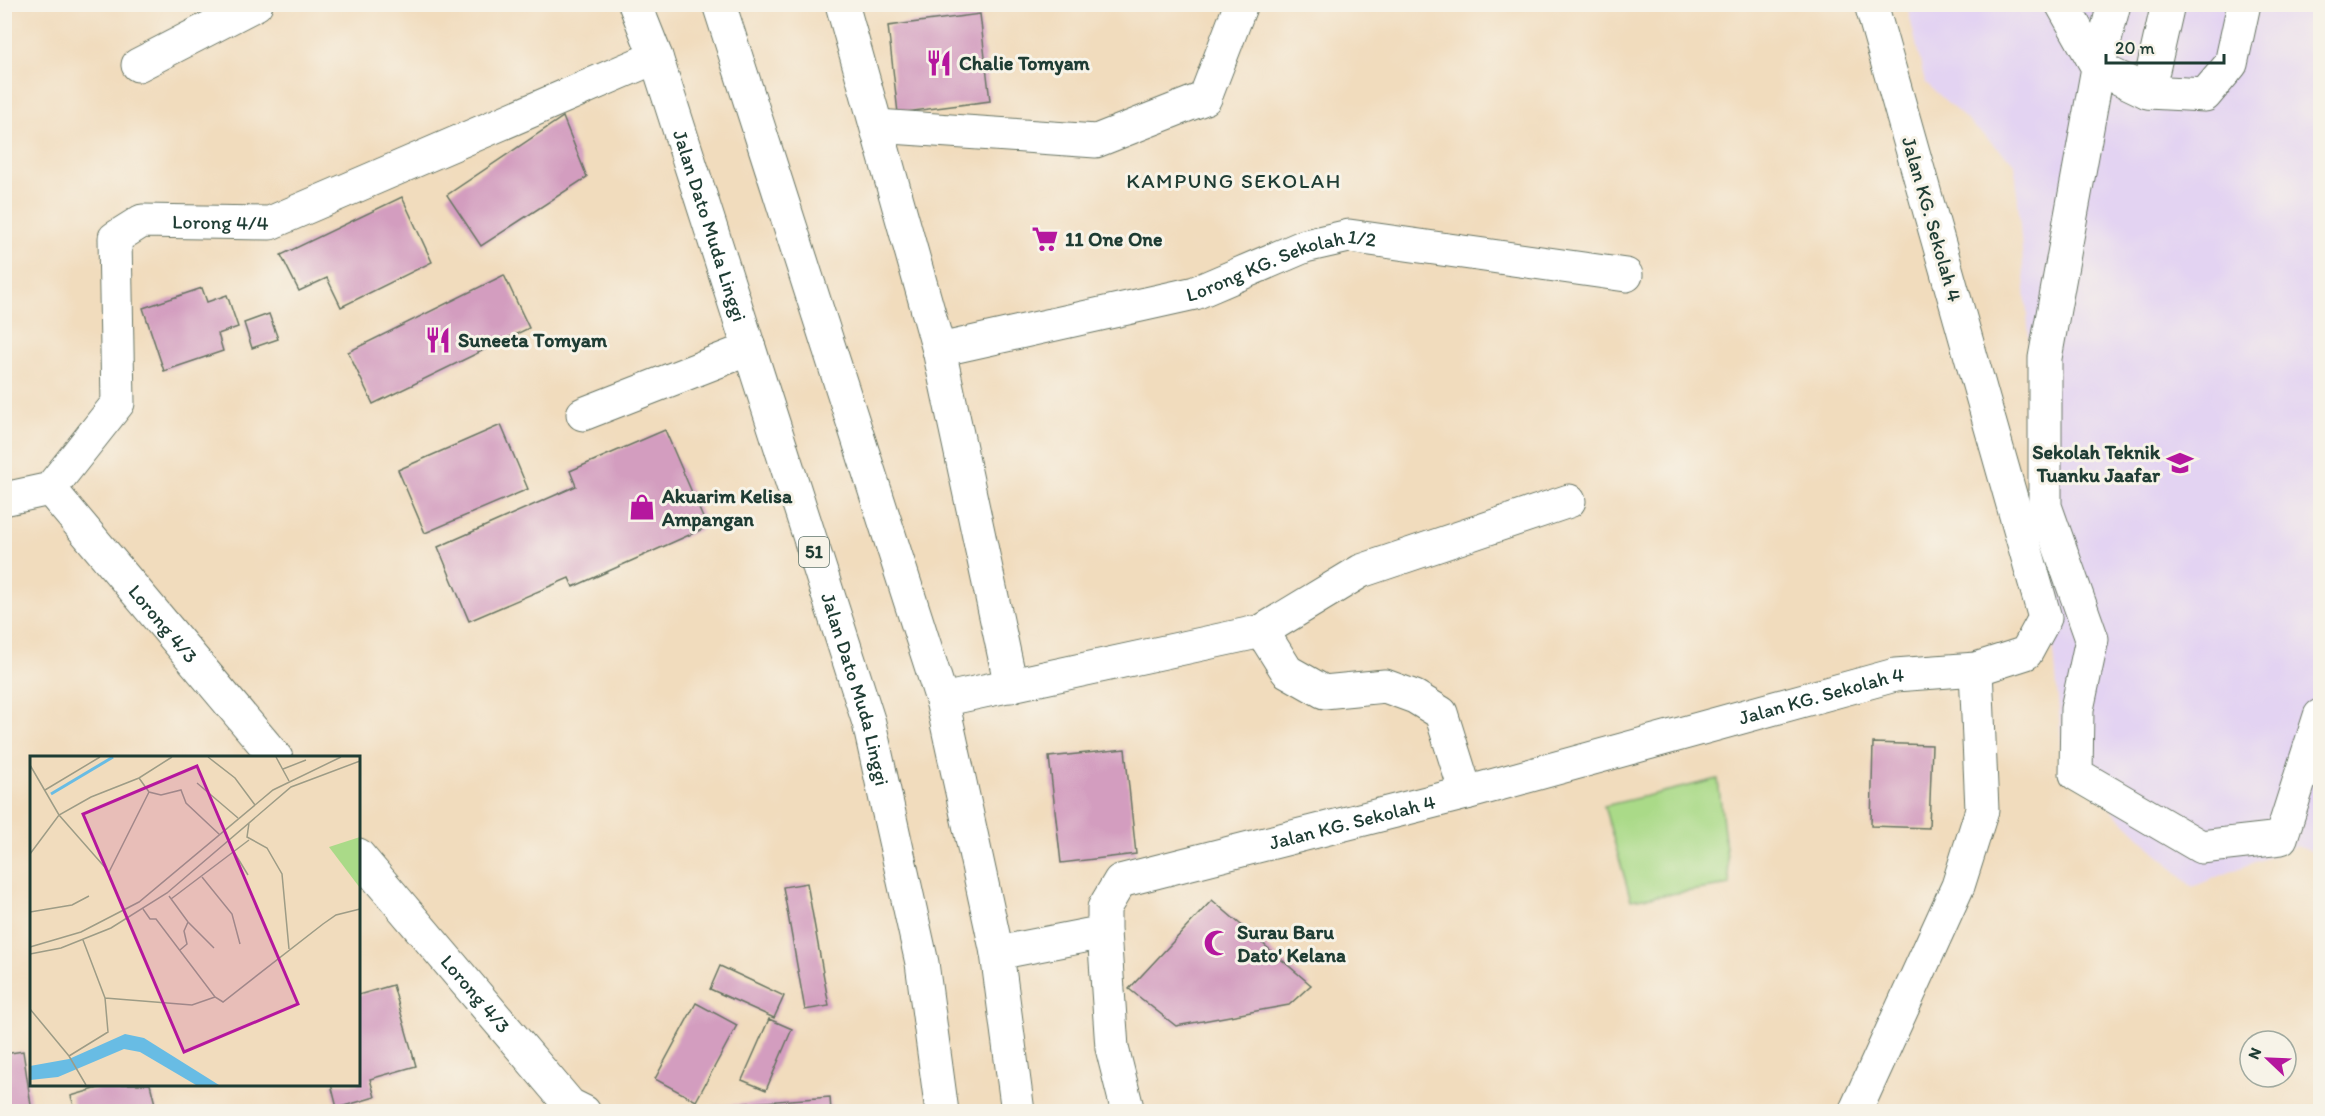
<svg xmlns="http://www.w3.org/2000/svg" width="2325" height="1116" font-family="Itim,sans-serif">
  <style>
    .built { fill: #e3d3f2 }
    .grass { fill: #aada88; stroke: #648c5e; stroke-width: 1.5 }
    .building { fill: #d39dbf }
    .lines { fill: none; stroke-linecap: round; stroke-linejoin: round }
    .minor-casing { stroke: #687564; stroke-width: 35 }
    .highway-casing { stroke: #687564; stroke-width: 35 }
    .minor { stroke: #fff; stroke-width: 33 }
    .highway { stroke: #fff; stroke-width: 33 }
    .labels { text-anchor: middle; dominant-baseline: central; stroke-width: 6; stroke-linejoin: round; paint-order: stroke }
    .shield { fill: #f7f3e8; stroke: #60746a; stroke-width: 1.5 }
    .shield-label { font-size: 18px; font-weight: bold; fill: #1f3d34 }
    .poi-label { font-size: 20px; font-weight: bold; fill: #1f3d34; stroke: #f7f3e8; text-anchor: start }
    .street-label { font-size: 20px; fill: #1f3d34; stroke: #f7f3e8 }
    .neighbourhood-label { font-size: 21px; letter-spacing: 1.5px; fill: #1f3d34; stroke: #f7f3e8 }
    .inset-river { fill: none; stroke: #68bce4; stroke-width: 3 }
    .inset-road { fill: none; stroke: #9d9c86; stroke-width: 1.5 }
    .view { fill: #b5179e; fill-opacity: 0.15; stroke: #b5179e; stroke-width: 3 }
    .inset-edge { fill: none; stroke: #1f3d34; stroke-width: 3 }
  </style>
  <rect width="100%" height="100%" fill="#f7f3e8"/>
  <filter id="ink" filterUnits="userSpaceOnUse"><feTurbulence type="fractalNoise" baseFrequency=".0167" numOctaves="2"/><feDisplacementMap in="SourceGraphic" scale="12" xChannelSelector="R" yChannelSelector="G"/><feConvolveMatrix kernelMatrix="1 2 1 2 8 2 1 2 1" color-interpolation-filters="sRGB"/></filter>
  <filter id="wash" filterUnits="userSpaceOnUse"><feTurbulence type="fractalNoise" baseFrequency=".008" numOctaves="4" result="noise"/><feDisplacementMap in="SourceGraphic" scale="24" xChannelSelector="R" yChannelSelector="G"/><feGaussianBlur stdDeviation="1.35" result="paint"/><feColorMatrix in="noise" values="0 0 0 0 0 0 0 0 0 0 0 0 0 0 0 0 0 1.4 0 .05"/><feComposite in="paint" operator="in"/></filter>
  <g filter="url(#wash)">
    <rect width="100%" height="100%" fill="#f1dcbd"/>
    <path class="built" d="M1907 5H2320V854L2296 846 2192 887 2063 762 2015 164 1925 82Z"/>
    <path class="grass" d="M1718 779 1730 885 1631 900 1604 806Z"/>
    <g id="blocks">
      <path class="building" d="M980 14 990 101 898 113 888 26Z
        M563 117 587 177 481 246 447 195Z
        M402 197 432 262 341 307 327 278 299 291 281 255Z
        M504 275 529 328 373 404 348 352Z
        M202 288 207 302 227 295 238 327 218 334 223 351 164 371 143 308Z
        M269 314 278 339 252 348 244 323Z
        M501 425 528 489 425 533 398 470Z
        M665 430 707 527 573 587 569 578 469 621 438 547 576 486 570 471Z
        M1873 743 1932 745 1929 828 1871 826Z
        M1125 749 1136 854 1061 863 1049 757Z
        M807 883 829 1006 805 1010 783 887Z
        M1212 900 1311 985 1289 1005 1176 1026 1129 989Z
        M720 966 784 996 774 1018 710 989Z
        M393 985 416 1066 370 1079 375 1097 337 1108 331 1084H358V995Z
        M696 1003 737 1025 696 1101 655 1079Z
        M769 1019 792 1029 766 1090 742 1080Z
        M23 1051 32 1112H4V1054Z
        M112 1084H150L157 1112H76L71 1096Z
        M830 1097 831 1112H713L712 1106Z"/>
    </g>
  </g>
  <g filter="url(#ink)">
    <use href="#blocks" fill-opacity="0" stroke="#687564" stroke-width="1.5"/>
    <g class="lines">
      <g class="minor-casing">
        <g id="minor">
          <path d="M842 4 939 350 1011 686"/>
          <path d="M2062 4 2098 68 2045 358V506L2092 639 2077 709 2076 774 2201 847 2281 838 2320 716"/>
          <path d="M2114 4 2098 68 2148 92 2205 95 2231 64 2244 4"/>
          <path d="M138 65 256 4"/>
          <path d="M2148 92 2168 4"/>
          <path d="M877 126 1096 141 1205 98 1241 4"/>
          <path id="s1" d="M939 350 1195 293 1305 246 1349 236 1626 275"/>
          <path d="M583 414 749 349"/>
          <path id="s2" d="M50 489 276 758"/>
          <path id="s3" d="M4 499 50 489 118 403 115 238 142 221 270 223 656 57"/>
          <path d="M1262 631 1287 671 1324 692 1385 686 1415 697 1441 713 1466 793"/>
          <path d="M942 700 1262 631 1361 571 1569 501"/>
          <path id="s4" d="M358 855 570 1105 584 1112"/>
          <path d="M1104 932 1112 1048 1128 1112"/>
          <path id="s5" d="M997 953 1104 932V908L1120 881 1466 793 1895 675 1976 669 2026 653 2045 618 1871 4"/>
          <path d="M1855 1112 1958 886 1982 810 1976 669"/>
        </g>
      </g>
      <g class="highway-casing">
        <g id="highway">
          <path id="s6" d="M635 4 656 57 869 723 922 963 942 1112"/>
          <path d="M719 4 942 700 997 953 1018 1112"/>
        </g>
      </g>
      <use href="#minor" class="minor"/>
      <use href="#highway" class="highway"/>
    </g>
  </g>
  <defs>
    <g id="restaurant-bare" transform="scale(2.07)"><path d="M-5-6h1v4h1v-4h1v4h1v-4h1v5L-1.5 .5V6h-2V.5L-5-1ZM5-6V6H3V1.5H1.5Q1.5-4 5-6Z" fill="#b5179e" stroke="#f7f3e8" stroke-width="2.5" paint-order="stroke"/></g>
    <g id="supermarket-bare" transform="scale(2.07)"><path d="M-6-5.5h2.5l.6 2H6L4.5 2H-2.5L-4.4-4H-6ZM-1.5 3.2a1.3 1.3 0 1 0 .1 0ZM3 3.2a1.3 1.3 0 1 0 .1 0Z" fill="#b5179e" stroke="#f7f3e8" stroke-width="2.5" paint-order="stroke"/></g>
    <g id="school-bare" transform="scale(2.07)"><path d="M0-5L7-2L0 1L-7-2ZM-4 1L0 2.5L4 1V4Q0 6-4 4Z" fill="#b5179e" stroke="#f7f3e8" stroke-width="2.5" paint-order="stroke"/></g>
    <g id="shop-bare" transform="scale(2.07)"><path d="M-5-2.5h2.3a2.7 3.5 0 0 1 5.4 0H5L5.5 6h-11ZM-1.5-2.5h3a1.5 2.3 0 0 0-3 0Z" fill="#b5179e" stroke="#f7f3e8" stroke-width="2.5" paint-order="stroke"/></g>
    <g id="mosque-bare" transform="scale(2.07)"><path d="M3.5-4.9A6 6 0 1 0 3.5 4.9A5 5 0 1 1 3.5-4.9Z" fill="#b5179e" stroke="#f7f3e8" stroke-width="2.5" paint-order="stroke"/></g>
  </defs>
  <g fill-rule="evenodd">
    <use href="#restaurant-bare" x="939" y="63"/>
    <use href="#supermarket-bare" x="1045" y="239"/>
    <use href="#restaurant-bare" x="438" y="340"/>
    <use href="#school-bare" x="2180" y="463"/>
    <use href="#shop-bare" x="642" y="507"/>
    <use href="#mosque-bare" x="1217" y="943"/>
  </g>
  <g class="labels">
    <rect class="shield" x="799" y="537" width="30" height="30" rx="4.5"/>
    <g class="shield-label">
      <text x="814" y="552">51</text>
    </g>
    <g class="poi-label">
      <text x="959" y="63">Chalie Tomyam</text>
      <text x="1065" y="239">11 One One</text>
      <text x="458" y="340">Suneeta Tomyam</text>
      <text x="2160" y="452" text-anchor="end">Sekolah Teknik<tspan x="2160" dy="23">Tuanku Jaafar</tspan></text>
      <text x="662" y="496">Akuarim Kelisa<tspan x="662" dy="23">Ampangan</tspan></text>
      <text x="1237" y="932">Surau Baru<tspan x="1237" dy="23">Dato' Kelana</tspan></text>
    </g>
    <g class="street-label">
      <text transform="translate(1932 219) rotate(74)">Jalan KG. Sekolah 4</text>
      <text stroke="none"><textPath href="#s3" startOffset="432">Lorong 4/4</textPath></text>
      <text stroke="none"><textPath href="#s6" startOffset="234">Jalan Dato Muda Linggi</textPath></text>
      <text stroke="none"><textPath href="#s1" startOffset="354">Lorong KG. Sekolah 1/2</textPath></text>
      <text stroke="none"><textPath href="#s2" startOffset="176">Lorong 4/3</textPath></text>
      <text stroke="none"><textPath href="#s6" startOffset="720">Jalan Dato Muda Linggi</textPath></text>
      <text stroke="none"><textPath href="#s5" startOffset="890">Jalan KG. Sekolah 4</textPath></text>
      <text stroke="none"><textPath href="#s5" startOffset="404">Jalan KG. Sekolah 4</textPath></text>
      <text stroke="none"><textPath href="#s4" startOffset="182">Lorong 4/3</textPath></text>
    </g>
    <g class="neighbourhood-label">
      <text x="1234" y="180">KAMPUNG SEKOLAH</text>
    </g>
  </g>
  <g transform="translate(30 756)">
    <rect width="330" height="330" fill="#f1dcbd"/>
    <path d="M330 81V132L299 91Z" fill="#aada88"/>
    <path d="M95 278 114 282 189 329H166L110 296 94 293 28 321 0 324V310L39 303Z" fill="#68bce4"/>
    <path class="inset-river" d="M21 38 83 1"/>
    <path class="inset-road" d="M178 1 205 22 225 49M246 1 259 25M0 9 29 59 79 116 119 36M253 13 276 4M109 22 119 36 131 39 151 34 156 47 190 79M167 27 208 62M15 34 70 1M219 67 217 81 237 92 252 118 259 193M204 96 218 119M0 98 29 59 61 41 109 22 142 1M172 121 202 158 210 188M139 140 158 166 184 192M141 143 219 84M113 153 120 163H126L185 241 193 246 293 168 306 159 330 153M0 156 42 149 59 140M0 191 51 176 109 146 243 34 311 1M150 194 157 188 154 175 158 166M0 198 31 192 81 172 137 137 261 31 330 5M75 242 162 249 185 241M0 253 39 300 56 329M39 300 78 276 75 242 53 184"/>
    <path class="view" d="M167 10 268 248 154 296 53 58Z"/>
    <rect width="330" height="330" class="inset-edge"/>
  </g>
  <rect width="2325" height="1116" fill="none" stroke="#f7f3e8" stroke-width="24"/>
  <g transform="translate(2268 1059) rotate(293)"><circle r="28" fill="#f7f3e8" stroke="#a1aaa0" stroke-width="1.5"/>
  <path d="M0-4.5L10 22L0 15L-10 22Z" fill="#b5179e"/>
  <text y="-9" font-size="16" font-weight="bold" text-anchor="middle" fill="#1f3d34">N</text>
  </g>
  <path d="M2106 54v9h118v-9" fill="none" stroke="#1f3d34" stroke-width="3"/>
  <text x="2115" y="54" font-size="18" fill="#1f3d34" stroke="#f7f3e8" stroke-width="4.5" paint-order="stroke">20 m</text>
</svg>
